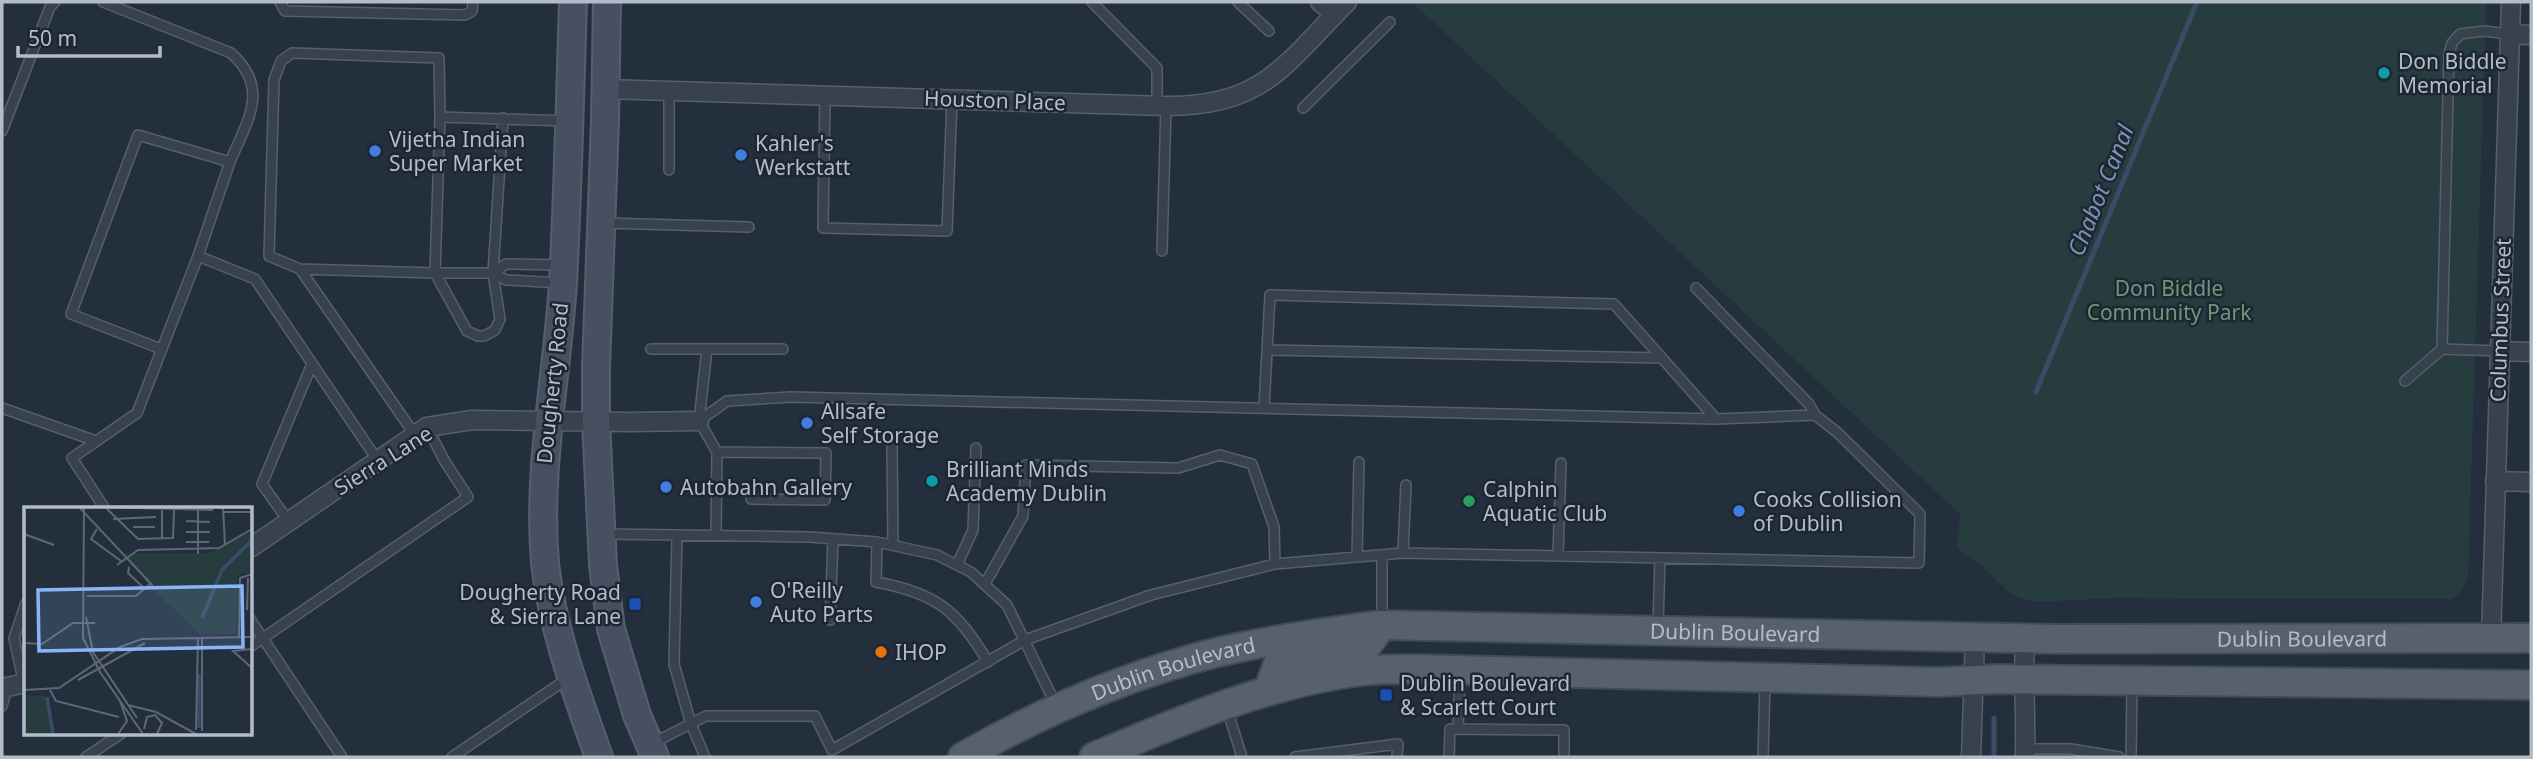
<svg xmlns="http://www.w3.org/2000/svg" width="2533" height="759" font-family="'Noto Sans',sans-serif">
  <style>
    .green { fill: #263c3f }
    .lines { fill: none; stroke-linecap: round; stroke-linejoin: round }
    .stream { stroke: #394c67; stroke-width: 5 }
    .lane-casing { stroke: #565f6c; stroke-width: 12 }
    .street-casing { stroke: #565f6c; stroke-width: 21 }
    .secondary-casing { stroke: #565f6c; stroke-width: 30 }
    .primary-casing { stroke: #414a57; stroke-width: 32 }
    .lane { stroke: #38414e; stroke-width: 9 }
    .street { stroke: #38414e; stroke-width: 18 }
    .secondary { stroke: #465061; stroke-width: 26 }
    .primary { stroke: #56606e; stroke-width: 28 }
    .culture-dot { fill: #0f9aa8; stroke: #1d2633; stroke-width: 2.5 }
    .shop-dot { fill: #3f7fe0; stroke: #1d2633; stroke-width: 2.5 }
    .leisure-dot { fill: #2e9e5b; stroke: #1d2633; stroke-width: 2.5 }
    .transit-dot { fill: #1a4fb4; stroke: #1d2633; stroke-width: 2.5 }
    .food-dot { fill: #e8710a; stroke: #1d2633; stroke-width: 2.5 }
    .labels { text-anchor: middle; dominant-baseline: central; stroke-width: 5; stroke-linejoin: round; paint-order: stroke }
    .poi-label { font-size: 21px; fill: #b4bcc9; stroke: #1d2633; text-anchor: start }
    .street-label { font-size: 21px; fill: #b4bcc9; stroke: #1d2633 }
    .park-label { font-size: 21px; fill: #6b9a76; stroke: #1d2633 }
    .water-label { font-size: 23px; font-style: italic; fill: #7c92b1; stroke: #1d2633 }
    .inset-river { fill: none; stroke: #394c67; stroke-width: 3.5 }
    .inset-road { fill: none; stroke: #5e6776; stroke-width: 2 }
    .view { fill: #8ab4f8; fill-opacity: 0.15; stroke: #8ab4f8; stroke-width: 3.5 }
    .inset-edge { fill: none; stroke: #b4bcc9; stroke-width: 3.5 }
  </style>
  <rect width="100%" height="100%" fill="#242f3e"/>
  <path class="green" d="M1412 2H2486L2468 577 2462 591 2451 599 2113 598 2039 602 2020 598 2009 592 1981 565 1957 548 1960 514Z"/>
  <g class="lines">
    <path class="stream" d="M2036 392 2197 2
      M1994 757V718"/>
    <g class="lane-casing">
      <path id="lane" d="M103 2 231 53C271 89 247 121 230 162
        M280 2 285 11 465 15 472 11 473 2
        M1092 2 1157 68V105
        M1238 2 1269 31
        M825 96 823 228 947 231 952 99
        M1303 108 1390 22
        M440 117 568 121
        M503 118 493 273 500 319 495 330 484 336H478L467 331 435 273H493L506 280 561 283
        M2 131 50 7 55 2
        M669 170V91
        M604 223 749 227
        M1162 251 1166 106
        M300 269 269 256 274 80 281 61 292 53 439 58 440 117 435 273 300 269 415 435
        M493 273 506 264 561 265
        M1696 288 1809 404 1815 415
        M161 349 71 314 138 135 230 162 198 256
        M651 349H707
        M1267 350 1662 358
        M2499 351 2442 349 2449 54 2452 43 2460 34 2484 31 2509 34
        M2405 381 2442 349
        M2 408 96 441
        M1264 408 1270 295 1614 304 1716 419
        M892 447 893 544
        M717 452 826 453 825 500 751 499
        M105 509 72 458 137 413 198 256 255 279 378 461
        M289 522 262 484 312 364
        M604 534 809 537 877 542 937 555 971 572 1007 605 1057 707
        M716 535 717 452 699 421 707 349H783
        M677 536 674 664 691 724 705 757
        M877 542 876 582C936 593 957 610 988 662
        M1403 553 1406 485
        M1382 555V623
        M1558 556 1561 463
        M1357 557 1359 462
        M957 565 973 530 976 448
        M985 584 1023 516 1026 465 1178 468 1220 455 1252 464 1274 527 1275 564
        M250 619 342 757
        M830 620 833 539
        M1658 626 1660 558
        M250 647 468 497 444 460 427 427
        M24 684 14 638 26 603
        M2 706 7 688
        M1227 709 1242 757
        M1458 729 1460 675
        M653 743 706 716H815L832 750 1025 640 1151 595 1275 564 1403 553 1919 563 1920 514 1838 433 1815 415 1716 419 791 397 727 401 699 421
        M2025 749H2071L2119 757
        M86 757 122 733
        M452 757 567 679
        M1295 757 1398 744 1397 757
        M1449 757 1450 729 1564 730V757
        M1763 757 1765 682
        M2131 757 2132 686"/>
    </g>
    <g class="street-casing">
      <path id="street" d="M1320 2 1335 14
        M2509 34 2531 35
        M604 89 1166 106C1263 107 1285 64 1347 2
        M2499 351 2531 352
        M2495 481 2531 482
        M250 548 427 427 472 420 630 422 699 421
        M2491 638 2511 2
        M2 688 26 683
        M1971 757 1975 637
        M2025 757C2026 717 2023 678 2025 638"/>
    </g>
    <g class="secondary-casing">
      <path id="secondary" d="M573 2C570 95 568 189 563 283 557 377 537 469 545 563 552 629 577 695 599 757
        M607 2 605 121 596 367V421L603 565 611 629 637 715 655 757"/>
    </g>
    <g class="primary-casing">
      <g id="primary">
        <path d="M1268 691 1278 664 1366 647 1382 625"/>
        <path id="s1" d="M963 757C1041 712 1126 676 1214 653 1269 640 1326 632 1382 625L2055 639 2531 638"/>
        <path d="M1094 757C1180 721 1268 683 1361 671 1379 669 1397 669 1415 669L1940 682 1998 679 2531 685"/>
      </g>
    </g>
    <use href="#lane" class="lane"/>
    <use href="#street" class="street"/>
    <use href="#secondary" class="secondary"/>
    <use href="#primary" class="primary"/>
  </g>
  <g class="culture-dot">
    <circle cx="2384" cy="73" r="7"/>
    <circle cx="932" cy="481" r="7"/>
  </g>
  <g class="shop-dot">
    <circle cx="375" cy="151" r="7"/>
    <circle cx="741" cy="155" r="7"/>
    <circle cx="807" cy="423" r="7"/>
    <circle cx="666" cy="487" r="7"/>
    <circle cx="1739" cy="511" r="7"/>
    <circle cx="756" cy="602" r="7"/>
  </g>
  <circle class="leisure-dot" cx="1469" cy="501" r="7"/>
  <g class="transit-dot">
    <rect x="628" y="597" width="14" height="14" rx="3.5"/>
    <rect x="1379" y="688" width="14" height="14" rx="3.5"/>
  </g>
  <circle class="food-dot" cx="881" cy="652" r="7"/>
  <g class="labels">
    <g class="poi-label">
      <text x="2398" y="61">Don Biddle<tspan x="2398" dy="24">Memorial</tspan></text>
      <text x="389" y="139">Vijetha Indian<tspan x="389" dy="24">Super Market</tspan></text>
      <text x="755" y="143">Kahler's<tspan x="755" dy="24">Werkstatt</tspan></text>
      <text x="821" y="411">Allsafe<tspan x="821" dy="24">Self Storage</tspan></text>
      <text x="946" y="469">Brilliant Minds<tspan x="946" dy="24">Academy Dublin</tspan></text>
      <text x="680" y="487">Autobahn Gallery</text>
      <text x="1483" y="489">Calphin<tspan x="1483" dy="24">Aquatic Club</tspan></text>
      <text x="1753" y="499">Cooks Collision<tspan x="1753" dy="24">of Dublin</tspan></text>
      <text x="770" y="590">O'Reilly<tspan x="770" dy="24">Auto Parts</tspan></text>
      <text x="621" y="592" text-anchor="end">Dougherty Road<tspan x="621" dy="24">&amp; Sierra Lane</tspan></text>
      <text x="895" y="652">IHOP</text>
      <text x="1400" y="683">Dublin Boulevard<tspan x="1400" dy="24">&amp; Scarlett Court</tspan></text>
    </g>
    <g class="street-label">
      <text transform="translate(995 100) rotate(2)">Houston Place</text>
      <text transform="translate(2500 320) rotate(-88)">Columbus Street</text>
      <text transform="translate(552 383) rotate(-84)">Dougherty Road</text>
      <text transform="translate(383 460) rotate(-32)">Sierra Lane</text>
      <text stroke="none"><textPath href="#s1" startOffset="796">Dublin Boulevard</textPath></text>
      <text stroke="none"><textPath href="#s1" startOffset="1363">Dublin Boulevard</textPath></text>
      <text stroke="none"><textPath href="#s1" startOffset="229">Dublin Boulevard</textPath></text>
    </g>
    <g class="park-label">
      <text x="2169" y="288">Don Biddle<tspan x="2169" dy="24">Community Park</tspan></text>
    </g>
    <g class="water-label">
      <text transform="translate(2100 190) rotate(-68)">Chabot Canal</text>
    </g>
  </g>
  <g transform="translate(24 507)">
    <rect width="228" height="228" fill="#242f3e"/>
    <path d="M227 25V65L214 68 212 127H176L127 81 101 46H185ZM0 188 22 189 27 227H0Z" fill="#263c3f"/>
    <path class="inset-river" d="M178 111 198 63 228 33M23 190 29 227M175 221V167"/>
    <path class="inset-road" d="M55 0 129 79M60 0 59 131 76 165 119 227M76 0 189 3M199 0 201 38M83 2 114 32 149 31 150 3M200 5H228M89 12 132 10M162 14 186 15M109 20H131M73 22 67 32 97 54M162 25H186M0 27 30 38M138 32V3M162 35H185M174 47V1M93 58 114 43 195 41 228 22M105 60 104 66 121 82M63 89H112L126 77M223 103 224 71M62 110 69 145 113 211M215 130 216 71 228 67M0 136 18 137 49 116H71M228 142 209 144 228 161M54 173 121 136M0 183 35 181 96 140 118 132 228 130M26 183 32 194 95 210M104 198 132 205 172 227M120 222 123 210 131 208 138 216 133 227M172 223 174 131M178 224V131M94 227 103 214 96 194"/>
    <path class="view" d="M218 79 219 140 15 144 14 83Z"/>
    <rect width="228" height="228" class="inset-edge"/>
  </g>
  <rect width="2533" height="759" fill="none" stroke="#b4bcc9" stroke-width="7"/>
  <path d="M18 46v10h142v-10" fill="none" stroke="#b4bcc9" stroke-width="3.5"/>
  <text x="28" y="46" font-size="21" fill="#b4bcc9" stroke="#1d2633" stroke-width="5" paint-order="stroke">50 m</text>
</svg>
